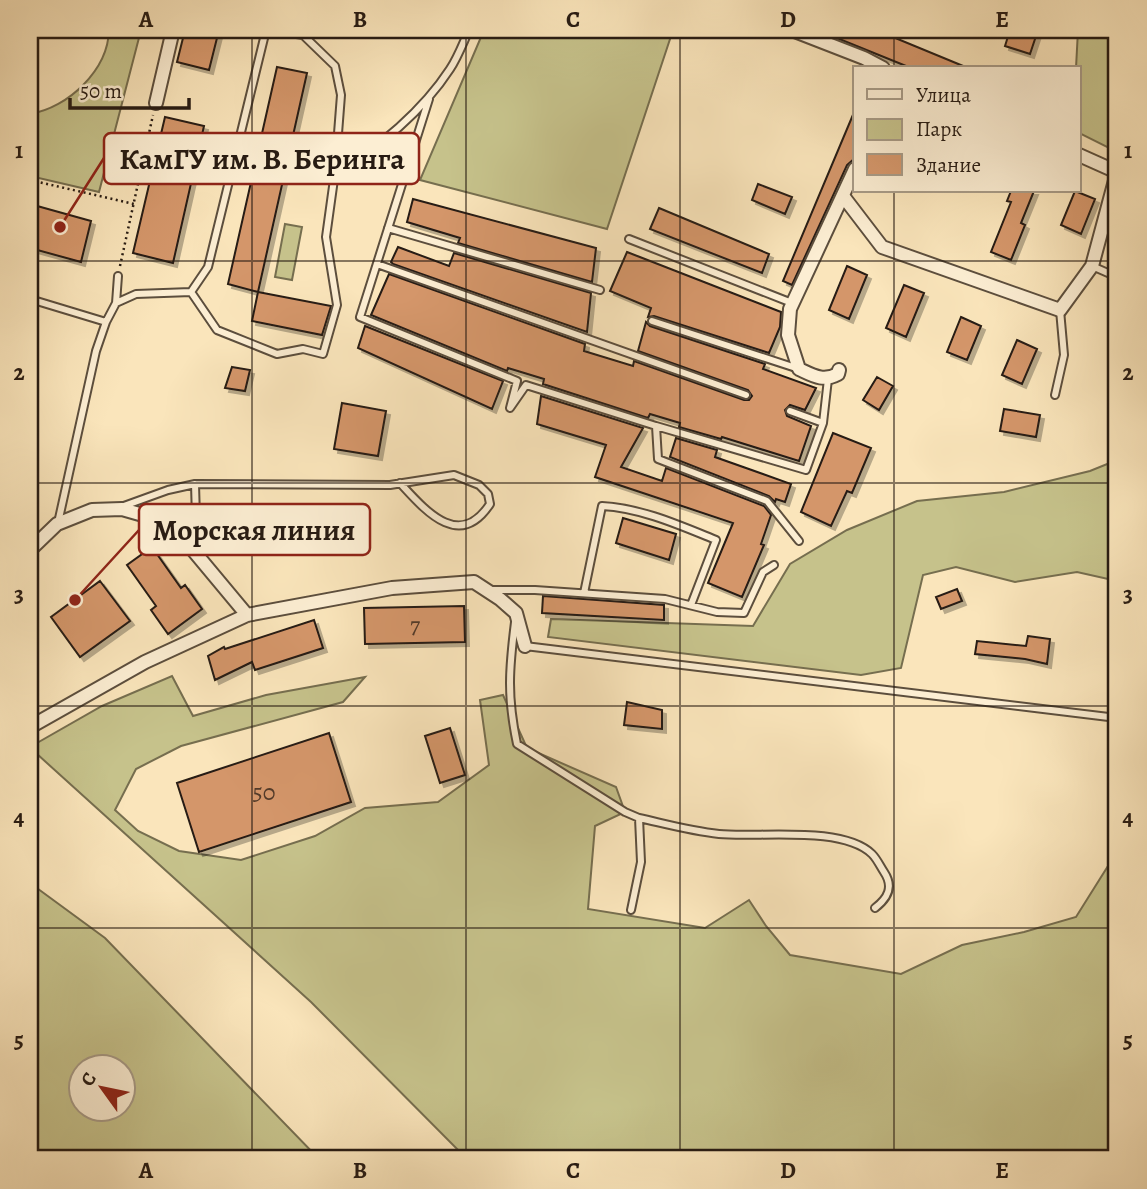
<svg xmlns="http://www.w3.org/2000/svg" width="1147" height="1189" font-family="Alegreya,serif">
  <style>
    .green { fill: #c6c28b; stroke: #766e4f; stroke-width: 2; fill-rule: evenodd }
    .building { fill: #d4966a; stroke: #271b13; stroke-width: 2; filter: url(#shadow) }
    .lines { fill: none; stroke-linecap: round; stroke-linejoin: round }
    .lane-casing { stroke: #5c4e3d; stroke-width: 10 }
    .street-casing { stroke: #5c4e3d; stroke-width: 16 }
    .path { stroke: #271b13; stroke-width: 2.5; stroke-dasharray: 2 3.5; stroke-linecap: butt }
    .lane { stroke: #fceed3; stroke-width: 6 }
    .street { stroke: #fceed3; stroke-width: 12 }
    .grid { fill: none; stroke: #271b13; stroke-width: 2; stroke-opacity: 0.55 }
    .labels { text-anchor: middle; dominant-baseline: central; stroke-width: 7; stroke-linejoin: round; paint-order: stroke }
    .number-label { font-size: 24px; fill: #523a29 }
    .leader { fill: none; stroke: #8f2418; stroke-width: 2.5 }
    .callout-dot { fill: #8f2418; stroke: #fceed3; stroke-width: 2.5 }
    .callout { fill: #fceed3; stroke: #8f2418; stroke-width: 2.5 }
    .callout-label { font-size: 30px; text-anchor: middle; font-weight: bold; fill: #271b13 }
    .neatline { fill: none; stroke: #271b13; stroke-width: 2.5 }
    .grid-label { font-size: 23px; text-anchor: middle; font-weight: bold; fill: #271b13 }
  </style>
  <defs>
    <filter id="shadow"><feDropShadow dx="4" dy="4" stdDeviation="0" flood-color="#0004"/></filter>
  </defs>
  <rect width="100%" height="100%" fill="#fae5bb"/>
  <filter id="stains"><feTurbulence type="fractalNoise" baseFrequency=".00286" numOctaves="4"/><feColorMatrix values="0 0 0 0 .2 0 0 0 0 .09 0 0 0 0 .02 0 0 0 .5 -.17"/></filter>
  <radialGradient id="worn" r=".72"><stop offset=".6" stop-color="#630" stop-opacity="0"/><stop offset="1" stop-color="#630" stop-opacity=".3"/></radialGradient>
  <path class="green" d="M109 30H141L99 192 30 176V114C68 108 108 70 109 30Z
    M484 30H673L607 229 420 180Z
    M1078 30H1117V152L1079 133V68H1076Z
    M285 224 302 227 292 280 275 277Z
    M1117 460V581L1077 572 1015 582 956 567 923 575 901 668 861 675 548 637 551 619 753 626 790 564 847 530 917 501 1004 492 1090 471Z
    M172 676 193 716 266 695 365 677 343 702 181 746 136 769 115 810 138 831 179 851 241 860 315 836 365 808 438 802 489 765 480 700 503 695 527 748 616 787 625 812 595 826 588 909 705 928 749 900 766 926 790 955 901 974 962 945 1024 932 1076 917 1108 866 1117 860V1159H467L311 1002 37 754 30 757V747L102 706Z
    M30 883 105 938 319 1159H30ZM122 1066V1108H80V1066Z"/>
  <path class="building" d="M185 30H219L209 70 177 62Z
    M817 30H876L968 68H911Z
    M1010 30H1038L1030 54 1005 46Z
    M277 67 307 73 258 292 228 284Z
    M855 110V158L847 165 792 285 783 281Z
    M165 117 204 126 173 263 133 253Z
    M758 184 792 197 785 214 752 200Z
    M1011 191H1034L1021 223 1025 225 1011 260 991 252 1011 202 1007 201Z
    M1075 191 1095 199 1081 234 1061 225Z
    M413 199 596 248 592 282 458 243 460 238 407 222Z
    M30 204 91 221 81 262 30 248Z
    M659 208 769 254 762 273 650 229Z
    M398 247 449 266 454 253 591 293 587 332 393 264 391 262Z
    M627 252 781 312 780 327 769 353 654 316 648 317 651 308 610 291Z
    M847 266 867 275 849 319 829 310Z
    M389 274 585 344 584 351 633 366 634 361 744 400H749L752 396 748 390 638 351 646 322 650 326 765 364 763 369 816 388 805 410 790 405 785 410 787 416 811 426 799 461 722 437 721 439 679 427 680 423 650 414 648 418 543 384 544 379 508 368 507 371 371 315Z
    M904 285 924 293 906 337 886 328Z
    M258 292 331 306 322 335 252 321Z
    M961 317 981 326 967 360 947 352Z
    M365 326 503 381 492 409 358 348Z
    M1017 340 1037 349 1022 384 1002 375Z
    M232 367 250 370 245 391 225 388Z
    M877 377 893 386 879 410 863 400Z
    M541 396 643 428 621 467 662 481 666 468 764 506 771 515 761 544 764 545 742 597 708 583 733 523 595 477 606 445 537 424Z
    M342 403 386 411 378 456 334 449Z
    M1004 409 1040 415 1036 437 1000 431Z
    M833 433 871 448 852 493 847 491 831 526 801 512Z
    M676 438 717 450 715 457 791 484 785 502 776 499 775 502 769 496 670 457Z
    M623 518 676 534 669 560 616 543Z
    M152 547 181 588 185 585 202 609 168 634 151 610 156 606 127 565Z
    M100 581 130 621 80 657 51 617Z
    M957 589 962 601 941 609 936 597Z
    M543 596 664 605V620L542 613Z
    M464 606 465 642 365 644 364 608Z
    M314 620 323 648 255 670 252 662 215 680 208 656 224 647 225 649Z
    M1028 636 1050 639 1047 664 1025 659 975 654 977 641 1026 646Z
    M627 702 662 710V729L624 725Z
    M450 728 465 775 440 783 425 736Z
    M329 733 351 802 199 852 177 783Z"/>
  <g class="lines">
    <g class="lane-casing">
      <path id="lane" d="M270 30 303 35 335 66 341 95 335 172C378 150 424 109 450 69 458 57 463 43 469 30
        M429 99 360 317 517 381 510 408 526 385 656 426 658 459 767 501 799 541
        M388 228 600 290
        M629 239 792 303
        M377 264 746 395
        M1092 266 1117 277
        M191 292 217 330 277 354 303 349 323 354 337 305 326 237 335 172
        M30 299 106 322
        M116 303 136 294 191 292 208 267 266 30
        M652 321 799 369
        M1055 395 1064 355 1060 310
        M790 411 823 423 828 379
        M656 426 806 470 823 423
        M195 484 197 552
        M121 507 168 490 195 484 390 485 454 475 479 485 488 494 490 504C459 551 425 510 400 483
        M58 523 96 351 106 322 116 303 118 276
        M491 590H535L665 599 717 612 744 613 763 572 774 565
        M584 593 602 506C641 508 679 525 716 540L691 605
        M515 622C509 670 507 696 517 744L625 812 639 818 641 862 631 910
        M525 646 1117 718
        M639 818C666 824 691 831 719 834 758 838 842 825 872 854 877 859 880 866 884 872 894 887 888 898 875 908"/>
    </g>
    <g class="street-casing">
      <path id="street" d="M792 30 864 58 883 68
        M156 103 173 30
        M1079 155 1117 172
        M843 196 882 247 1060 310 1092 266 1117 173
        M839 370 838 374C823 382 814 376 799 369L788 335 790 309 855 169
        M30 550 57 524 92 510 122 509 164 521 187 543 247 615
        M30 727 145 662 247 615 392 588 474 582 500 599 516 613 525 646"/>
    </g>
    <path class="path" d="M30 180 134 204
      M120 266 153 115"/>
    <use href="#lane" class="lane"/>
    <use href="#street" class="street"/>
  </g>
  <path class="grid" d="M252 30V1159M466 30V1159M680 30V1159M894 30V68M894 191V1159M30 261H1117M30 483H1117M30 706H1117M30 928H1117"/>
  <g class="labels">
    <g class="number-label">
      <text x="415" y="625">7</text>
      <text x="264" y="792">50</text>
    </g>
  </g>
  <path class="leader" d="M60 227L104 158M75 600L139 530"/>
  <g class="callout-dot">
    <circle cx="60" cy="227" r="7"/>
    <circle cx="75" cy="600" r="7"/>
  </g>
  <g class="callout">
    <rect x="104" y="133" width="315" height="51" rx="7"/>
    <rect x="139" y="504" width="231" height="51" rx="7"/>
  </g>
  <g class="callout-label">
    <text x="262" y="169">КамГУ им. В. Беринга</text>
    <text x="254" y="540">Морская линия</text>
  </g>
  <rect width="1147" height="1189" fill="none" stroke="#fae5bb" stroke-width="77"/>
  <rect x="853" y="66" width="228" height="126" fill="#fceed3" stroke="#a79a86" stroke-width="2"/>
  <rect x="867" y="89" width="35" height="10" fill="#fceed3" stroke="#a79a86" stroke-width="2"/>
  <text x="916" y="102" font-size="21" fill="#271b13">Улица</text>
  <rect x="867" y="119" width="35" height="21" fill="#c6c28b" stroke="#a79a86" stroke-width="2"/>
  <text x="916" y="136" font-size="21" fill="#271b13">Парк</text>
  <rect x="867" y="154" width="35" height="21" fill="#d4966a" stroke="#a79a86" stroke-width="2"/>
  <text x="916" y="172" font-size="21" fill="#271b13">Здание</text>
  <g transform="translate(102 1088) rotate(303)"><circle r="33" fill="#fceed3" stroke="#a79a86" stroke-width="2"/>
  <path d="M0-5L12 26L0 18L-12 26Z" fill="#8f2418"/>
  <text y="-10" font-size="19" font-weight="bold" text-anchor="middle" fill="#271b13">С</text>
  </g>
  <path d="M70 98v10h119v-10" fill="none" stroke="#271b13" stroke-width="3.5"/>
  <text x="80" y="98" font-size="21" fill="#271b13" stroke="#fceed3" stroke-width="5" paint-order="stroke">50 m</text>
  <rect x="38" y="38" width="1070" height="1112" class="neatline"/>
  <g class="grid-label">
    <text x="146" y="27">A</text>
    <text x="360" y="27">B</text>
    <text x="573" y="27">C</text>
    <text x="788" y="27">D</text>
    <text x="1002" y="27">E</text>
    <text x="19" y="158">1</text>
    <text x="1128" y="158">1</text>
    <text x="19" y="380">2</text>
    <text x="1128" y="380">2</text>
    <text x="19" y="602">3</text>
    <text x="1128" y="602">3</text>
    <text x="19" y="825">4</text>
    <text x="1128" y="825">4</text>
    <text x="19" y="1047">5</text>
    <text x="1128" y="1047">5</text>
    <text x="146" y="1178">A</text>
    <text x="360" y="1178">B</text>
    <text x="573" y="1178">C</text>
    <text x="788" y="1178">D</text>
    <text x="1002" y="1178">E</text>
  </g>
  <rect width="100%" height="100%" filter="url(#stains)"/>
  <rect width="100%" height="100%" fill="url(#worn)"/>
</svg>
